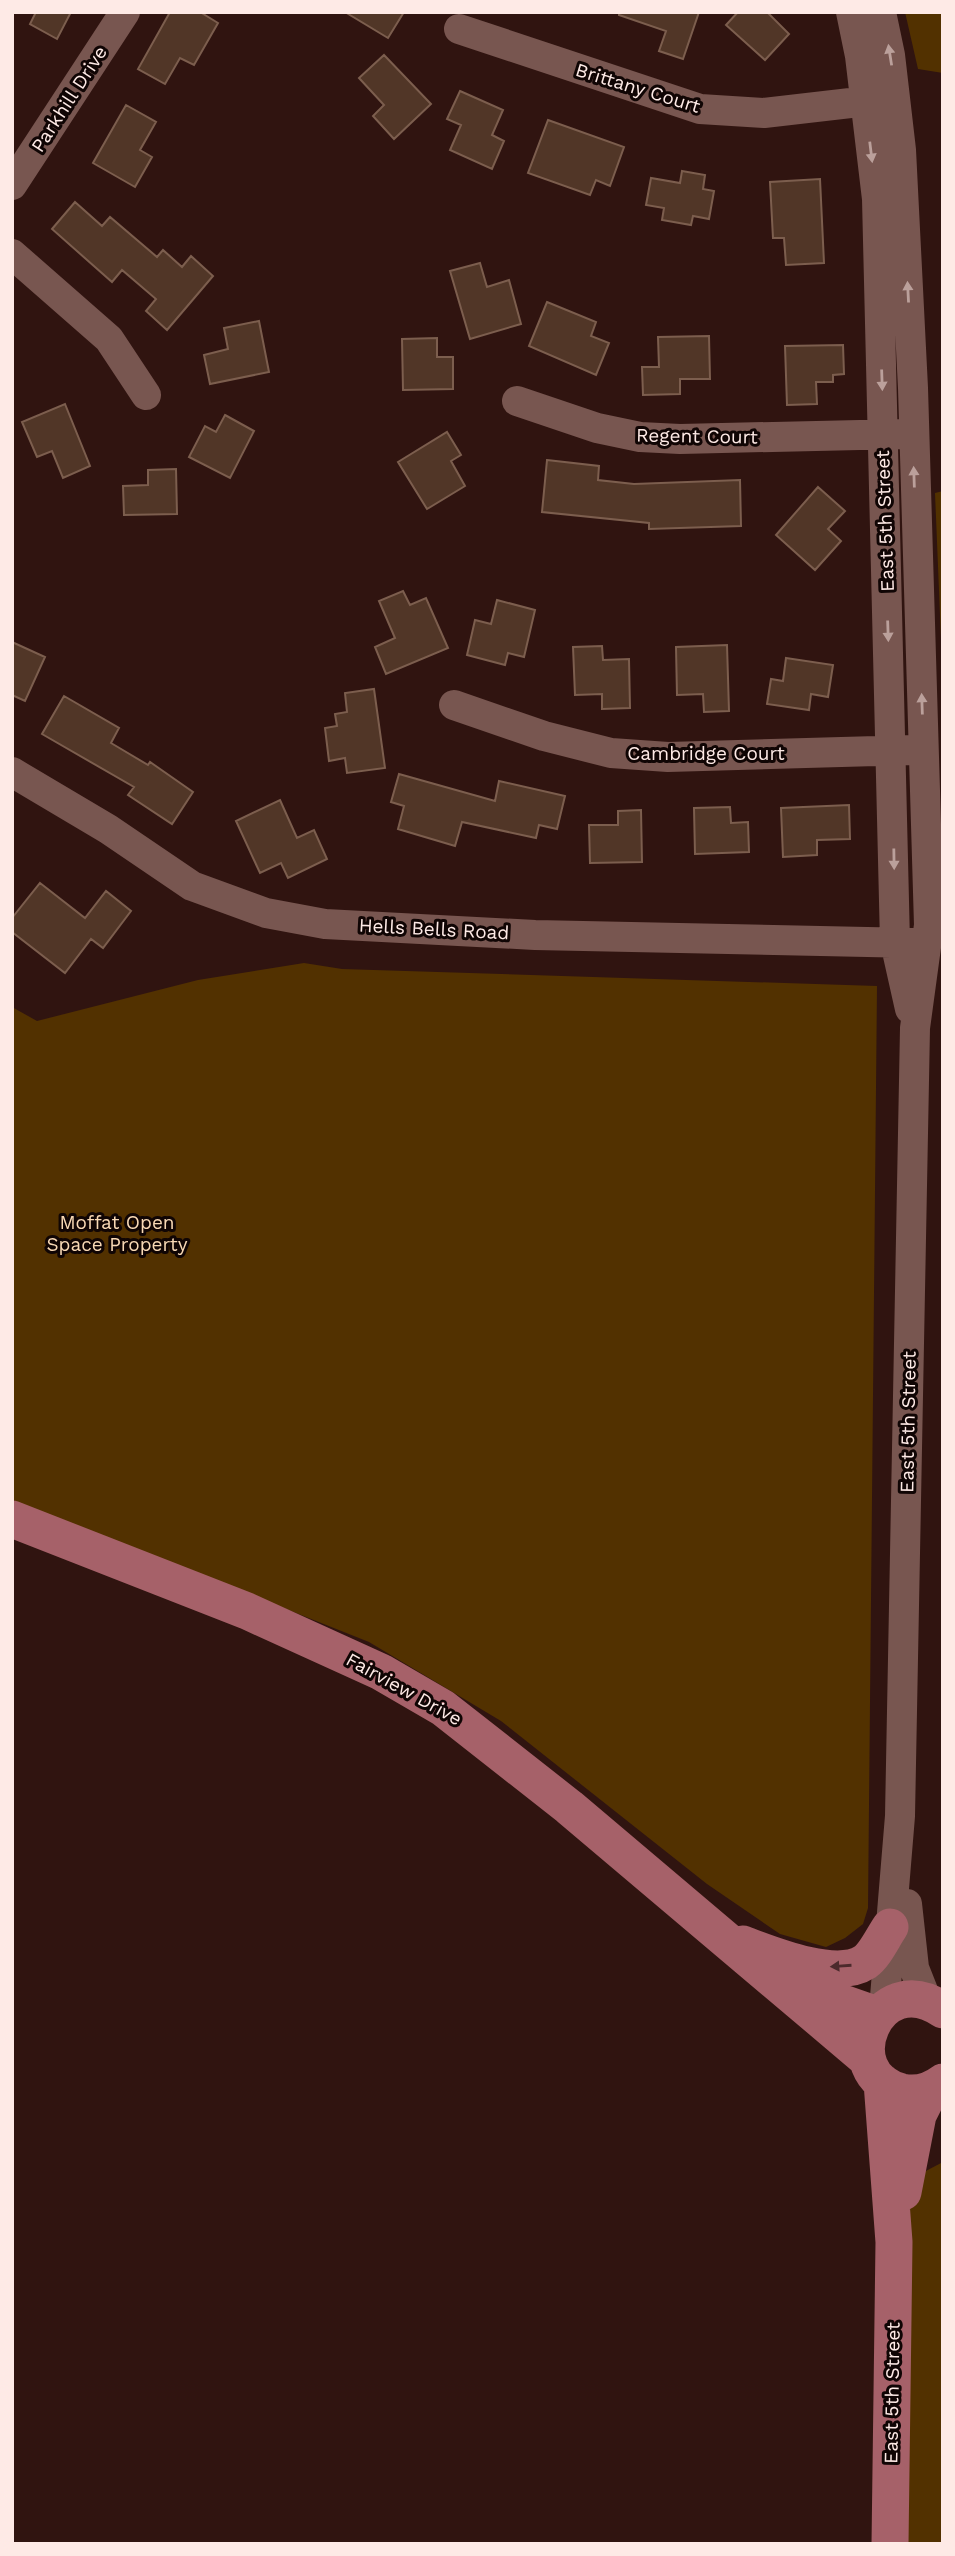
<svg xmlns="http://www.w3.org/2000/svg" width="955" height="2556" font-family="'Work Sans',sans-serif">
  <style>
    .green { fill: #523100 }
    .building { fill: #513627; stroke: #7c5e4e; stroke-width: 2 }
    .lines { fill: none; stroke-linecap: round; stroke-linejoin: round }
    .minor { stroke: #785650; stroke-width: 30 }
    .major { stroke: #a66169; stroke-width: 37 }
    .oneway { fill: #bba09b }
    .oneway2 { fill: #4c2a2c }
    .labels { text-anchor: middle; dominant-baseline: central; stroke-width: 6; stroke-linejoin: round; paint-order: stroke }
    .street-label { font-size: 19px; fill: #feeae6; stroke: #100504 }
    .park-label { font-size: 19px; fill: #f9d9b5; stroke: #100504 }
  </style>
  <rect width="100%" height="100%" fill="#301410"/>
  <path class="green" d="M905 12H943V73L918 69Z
    M943 491V688L935 493Z
    M304 963 342 969 877 986 868 1908 863 1924 845 1938 826 1947 780 1934 707 1884 501 1721 369 1642 12 1500V1007L37 1021 198 980Z
    M943 2162V2544H905L910 2202 922 2173Z"/>
  <path class="building" d="M36 12H71L57 39 30 24Z
    M170 12H200L218 23 194 65 180 58 165 84 138 69Z
    M345 12H404L388 38Z
    M619 12H699L683 59 659 51 666 31 619 15Z
    M738 12H767L789 34 765 60 726 25Z
    M384 55 431 104 394 139 373 116 384 105 359 78Z
    M460 91 503 110 492 135 504 141 492 169 450 150 461 125 447 119Z
    M126 105 156 122 140 150 152 157 135 187 93 163Z
    M548 120 624 147 610 186 596 180 590 195 528 173Z
    M682 171 705 175 703 189 714 191 709 219 693 216 691 225 662 220 664 208 646 205 651 178 680 183Z
    M820 179 824 263 786 265 784 238H773L770 182Z
    M75 202 102 226 110 217 157 257 163 250 182 267 191 256 213 276 167 330 146 311 156 299 122 270 112 282 52 229Z
    M480 263 487 287 509 280 521 324 470 339 450 271Z
    M547 302 596 322 591 336 609 343 596 375 529 346Z
    M259 321 269 372 210 384 204 355 228 349 224 328Z
    M709 336 710 379H680V394L643 395 642 367H659L658 337Z
    M437 338V357H453V389L403 390 402 339Z
    M843 345 844 374 833 375V382H816L817 404 787 405 785 346Z
    M65 404 90 466 63 478 52 451 37 457 22 422Z
    M225 415 254 431 230 478 189 457 205 426 216 432Z
    M447 432 461 455 451 461 465 486 427 509 398 462Z
    M547 460 599 466 598 480 634 484 740 480 741 526 649 529V523L542 512Z
    M176 469 177 514 124 515 123 486 148 485V470Z
    M818 487 845 511 828 529 841 541 815 570 776 535Z
    M403 591 410 605 426 598 448 648 386 674 375 647 395 638 379 601Z
    M497 600 535 610 524 657 508 653 505 665 467 655 475 620 491 624Z
    M12 642 45 657 25 701 12 695Z
    M727 645 729 711 704 712 703 694 677 695 676 647Z
    M602 646 603 660 629 659 630 708 602 709V694L575 695 573 647Z
    M786 658 833 665 828 697 811 694 809 710 767 704 771 679 783 681Z
    M374 689 385 768 347 773 345 758 329 761 325 728 337 726 335 714 347 712 345 693Z
    M64 696 119 728 111 743 148 765 150 762 193 792 172 824 128 795 134 787 42 734Z
    M399 774 495 801 499 781 565 796 557 829 539 825 536 838 462 822 455 846 398 829 404 806 391 802Z
    M280 800 297 838 314 830 327 859 288 878 281 863 260 873 236 821Z
    M849 805 850 839 817 840V855L783 857 781 808Z
    M730 807 731 823 748 822 749 852 695 854 694 808Z
    M641 810 642 862 590 863 589 825H618V811Z
    M40 883 85 918 106 891 131 911 103 948 91 939 65 973 12 932V918Z"/>
  <g class="lines">
    <path class="minor" d="M851 12 860 56 877 199 895 942 910 1009
      M881 12 890 55 901 150 913 388 929 925 915 1028 900 1816 884 2009
      M459 29 700 109 764 113 885 99
      M12 185 125 12
      M12 254 109 339 146 395
      M517 401 597 428 640 437 680 439 903 434
      M454 705 544 736 611 753 668 757 912 750
      M12 772 108 829 192 886 266 913 325 924 535 935 914 943
      M907 1904 914 1968 927 2001"/>
    <path class="major" d="M12 1519 247 1611 381 1672 443 1708 569 1807 867 2059
      M743 1944C772 1955 836 1981 865 1962 875 1955 883 1937 890 1927
      M787 1976 837 2001 877 2015
      M943 2010C876 1964 832 2075 902 2092 916 2095 931 2091 943 2082
      M882 2082 894 2242 890 2544
      M903 2192 918 2115 931 2089"/>
  </g>
  <defs><path id="oneway-solid" d="M-6-.8H1V-3.2L6.5 0L1 3.2V.8H-6Z" transform="scale(1.75)"/></defs>
  <g class="oneway">
    <use href="#oneway-solid" transform="translate(890 55) rotate(-99)"/>
    <use href="#oneway-solid" transform="translate(871 152) rotate(83)"/>
    <use href="#oneway-solid" transform="translate(908 292) rotate(-93)"/>
    <use href="#oneway-solid" transform="translate(882 380) rotate(88)"/>
    <use href="#oneway-solid" transform="translate(914 477) rotate(-92)"/>
    <use href="#oneway-solid" transform="translate(888 631) rotate(88)"/>
    <use href="#oneway-solid" transform="translate(922 704) rotate(-92)"/>
    <use href="#oneway-solid" transform="translate(894 859) rotate(89)"/>
  </g>
  <use class="oneway2" href="#oneway-solid" transform="translate(841 1966) rotate(176)"/>
  <g class="labels">
    <g class="street-label">
      <text transform="translate(638 88) rotate(17)">Brittany Court</text>
      <text transform="translate(69 99) rotate(-57)">Parkhill Drive</text>
      <text transform="translate(697 436) rotate(1)">Regent Court</text>
      <text transform="translate(885 521) rotate(-92)">East 5th Street</text>
      <text x="706" y="753">Cambridge Court</text>
      <text transform="translate(434 929) rotate(3)">Hells Bells Road</text>
      <text transform="translate(908 1422) rotate(-89)">East 5th Street</text>
      <text transform="translate(404 1689) rotate(29)">Fairview Drive</text>
      <text transform="translate(892 2393) rotate(-89)">East 5th Street</text>
    </g>
    <g class="park-label">
      <text x="117" y="1222">Moffat Open<tspan x="117" dy="22">Space Property</tspan></text>
    </g>
  </g>
  <rect width="955" height="2556" fill="none" stroke="#feeae6" stroke-width="28"/>
</svg>
